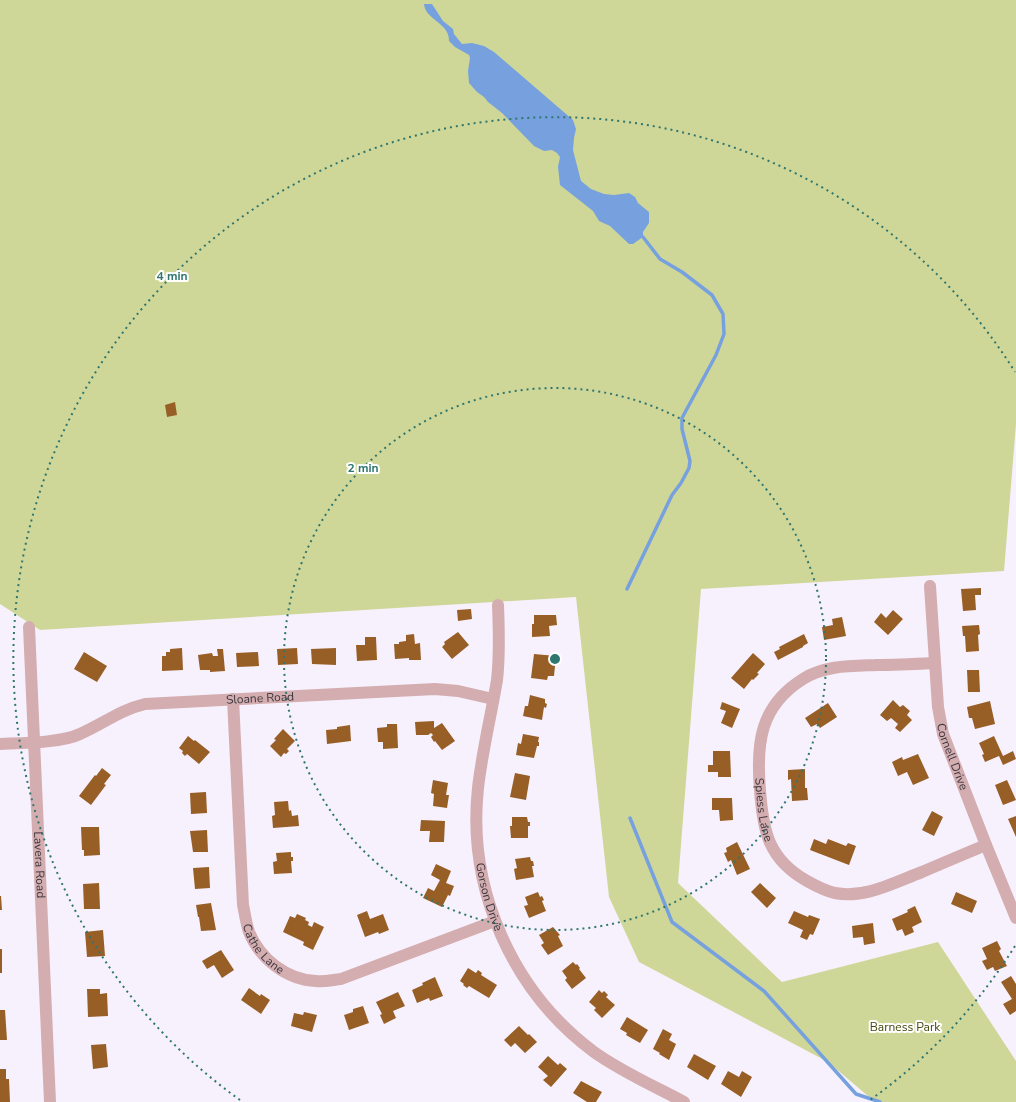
<svg xmlns="http://www.w3.org/2000/svg" width="1016" height="1102" font-family="'Nunito Sans',sans-serif">
  <style>
    .green { fill: #cfd798 }
    .water { fill: #76a1de }
    .lines { fill: none; stroke-linecap: round; stroke-linejoin: round }
    .stream { stroke: #76a1de; stroke-width: 3.5 }
    .building { fill: #975e26 }
    .minor { stroke: #d4adb0; stroke-width: 12 }
    .ring { fill: none; stroke: #2e766e; stroke-width: 2; stroke-dasharray: 2 4 }
    .labels { text-anchor: middle; dominant-baseline: central; stroke-width: 4; stroke-linejoin: round; paint-order: stroke }
    .street-label { font-size: 12px; fill: #3b373e; stroke: #fff }
    .park-label { font-size: 12px; fill: #44480b; stroke: #fff }
    .centre { fill: #2e766e; stroke: #fff; stroke-width: 2 }
    .ring-label { font-size: 12px; text-anchor: middle; font-weight: bold; fill: #2e766e; stroke: #fff; stroke-width: 4; stroke-linejoin: round; paint-order: stroke }
  </style>
  <rect width="100%" height="100%" fill="#f7f1fd"/>
  <path class="green" d="M0 0H1016V424L1004 571 701 589 678 883 782 982 938 942 1016 1061V1102H875L828 1062 639 962 609 897 576 597 40 630 0 604Z"/>
  <path class="water" d="M424 4H432L443 21 453 29 454 34 462 44 472 43 484 46 494 52 573 120 576 129 574 138 573 150 581 181 591 189 604 194 614 195 629 193 635 197 638 203 649 212V223L643 232V237L633 244H629L610 226 599 221 593 211 560 185 558 167 560 157 557 153 552 150 544 151 534 146 502 113 488 102 484 97 477 92 469 83 468 71 470 58 469 55 455 47 449 41C450 23 425 20 424 4Z"/>
  <g class="lines">
    <path class="stream" d="M627 589 672 495 681 483 689 468 690 461 682 429V418L716 355 724 334 723 314 712 295 682 272 660 259 643 237
      M630 818 672 922 764 991 856 1094 880 1102"/>
  </g>
  <path class="building" d="M175 402 177 415 167 417 165 405Z
    M981 588V595H975L976 610 963 611 961 589Z
    M471 609 472 619 458 621 457 610Z
    M893 610 903 619 888 635 874 622 881 613 886 618Z
    M534 615H556L557 625 549 626 550 636 532 637V624H534Z
    M842 617 846 636 824 640 822 627 833 625 832 619Z
    M979 625 980 634 978 635 979 651 966 652 965 636H963L962 626Z
    M458 632 469 645 452 659 442 647 445 644 444 642Z
    M414 634 415 644 420 643 421 660H409V658L395 659 394 644H399V642L406 641V635Z
    M804 634 808 643 803 646V647L778 660 774 652 780 649 779 647Z
    M365 637H376L377 660 357 661 356 645H365Z
    M182 648 183 670 162 671V656H166V652H170V649Z
    M297 648 298 664 278 665 277 649Z
    M336 648V665L312 664 311 649Z
    M217 649H223L225 671 210 672V670H200L198 655 212 653 213 656H218Z
    M84 652 107 666 97 682 74 669Z
    M258 652 259 666 237 667 236 653Z
    M753 653 765 664 757 673 759 674 753 680 752 679 744 689 731 678Z
    M534 654 556 656 554 676H548L547 680 531 678Z
    M967 670H979L980 692H968Z
    M530 695 545 699V703L547 704 546 708 544 707 542 720 523 716 525 706H528Z
    M893 700 900 707 903 705 910 711 907 715 912 720 900 732 895 728 898 724 891 718 887 721 880 715Z
    M990 701 995 724 975 729 972 718H969L967 707Z
    M722 702 740 709 732 728 721 723 726 711 720 709Z
    M828 703 837 717 820 728 817 724 811 727 805 718Z
    M434 721V728L442 723 455 741 442 750 435 741 434 742 431 737 433 735 431 733 428 735H416L415 722Z
    M387 724H397L398 748 383 749V742H378L377 728 387 727Z
    M350 725 351 741 327 744 326 730 337 729V727Z
    M283 729 295 741 287 749 289 751 286 754 284 753 281 757 270 746 276 740 274 739Z
    M523 734 539 737 538 742H539V746H537L534 758 516 755 518 743 521 744Z
    M188 736 194 741 195 740 210 752 199 764 187 754 185 756 182 753 183 751 179 748Z
    M994 736 1003 756 1013 751 1016 759 1003 765 999 756 985 762 982 755 984 754 979 743Z
    M713 751H730L731 777H718V772H708V765H713Z
    M918 754 929 778 913 785 907 772 898 776 892 762 902 757 903 760Z
    M102 768 111 775 104 784 106 785 91 805 79 796 95 775 96 776Z
    M805 769V788H807L808 800 792 801 791 779 788 780V770Z
    M515 773 530 776 526 800 510 797Z
    M433 780 448 783 446 795H449L447 808 433 806 434 794 431 793Z
    M1007 780 1016 800 1003 805 995 785Z
    M206 792 207 813 191 814 190 793Z
    M712 798H732L733 820 720 821 719 810H712Z
    M288 801 289 811 291 810 292 816 298 815 299 826 273 828 272 816 275 815 274 802Z
    M932 811 943 817 934 836 922 830Z
    M1016 816V837L1008 819Z
    M512 817H527L528 822H530V826H528V838H511L510 826H512Z
    M421 820 445 821 444 842H429L430 831H420Z
    M81 827H99L100 855 84 856V850H82Z
    M207 830 208 852H193L190 831Z
    M814 839 826 844 828 839 846 846 848 843 856 846 849 865 810 850Z
    M737 842 750 869 737 875 731 860 728 862 724 853 727 852 726 848Z
    M291 852V857H293V861H291L292 873 274 874 273 862 277 861 276 853Z
    M530 857 531 861H533L534 866H532L534 877 516 880 514 869 517 868 515 859Z
    M436 864 451 871 446 883 454 886 450 896 448 895 442 907 423 898 428 888 434 891 440 880 431 875Z
    M209 867 210 888 195 889 193 868Z
    M99 883 100 909H84L83 884Z
    M760 883 776 898 767 908 751 892Z
    M538 892 540 897 542 896 544 900 542 901 546 911 529 918 524 906 528 905 525 897Z
    M956 892 977 901 972 913 951 904Z
    M0 896H1L2 910H0Z
    M211 903 216 930 201 931 199 917H198L196 905Z
    M915 906 922 922 912 927 914 932 905 936 902 929 897 931 892 919 908 912 907 910Z
    M367 911 370 919 383 914 389 930 379 934 378 932 365 937 357 915Z
    M794 911 808 917 809 915 820 919 813 935 810 934 807 940 800 937 803 930 788 923Z
    M297 914 306 918 305 920 309 922 308 925 312 927 314 922 324 927 313 950 303 945 304 942 283 932 290 916 295 918Z
    M873 923 875 943 864 945 863 937 853 938 852 926Z
    M553 927 560 935 558 936 563 946 548 955 541 945 544 943 539 935Z
    M103 930 105 956 87 957 85 932Z
    M997 941 1001 949 999 951 1007 966 995 971 993 967 987 970 982 961 987 959 982 948Z
    M0 949H2V973H0Z
    M221 950 234 970 222 978 214 965 207 969 202 961Z
    M573 962 576 965 577 964 580 968 579 969 586 978 572 989 565 980 567 978 562 971Z
    M468 968 476 973 478 970 482 973 481 975 497 985 489 998 469 986 467 988 463 985 464 984 460 981Z
    M1011 976 1016 984V1011L1010 1015 1003 1004 1012 999 1001 982Z
    M435 977 443 996 430 1001 429 998 417 1003 412 990 423 985 422 983Z
    M249 988 260 996 261 994 270 1000 261 1014 241 1000Z
    M87 989H100V994L107 993 108 1016 88 1017Z
    M599 990 602 993 604 991 608 995 606 997 615 1005 602 1018 594 1010 596 1008 589 1002Z
    M398 992 405 1006 393 1011 396 1018 384 1024 380 1015 382 1014 376 1002Z
    M363 1006 369 1023 349 1030 344 1015 353 1012V1009Z
    M0 1010H5L7 1040H0Z
    M304 1012 317 1015 312 1032 291 1026 294 1013 303 1015Z
    M627 1017 648 1030 640 1043 626 1035 627 1033 620 1029Z
    M519 1026 528 1035 529 1034 537 1042 525 1053 515 1043 511 1047 504 1040Z
    M663 1029 672 1034 669 1040 676 1044 669 1060 659 1054 660 1053 653 1049Z
    M106 1044 108 1067 93 1069 91 1045Z
    M694 1054 716 1066 708 1080 687 1067Z
    M548 1056 558 1065 560 1063 567 1069 551 1087 543 1080 548 1076 538 1067Z
    M0 1069H6V1079H9L10 1102H0Z
    M728 1071 739 1077 742 1071 752 1077 741 1097 721 1084Z
    M581 1081 602 1092 596 1102H587L573 1093Z"/>
  <g class="lines">
    <g class="minor">
      <path id="s1" d="M930 586 938 707 943 734 986 845 1016 918"/>
      <path id="s2" d="M498 605C499 630 500 655 497 680 491 716 482 752 478 788 467 889 512 991 594 1052 622 1072 654 1086 684 1102"/>
      <path id="s3" d="M29 627 50 1102"/>
      <path id="s4" d="M934 663C915 664 896 665 877 665 852 666 825 665 803 679 760 706 756 743 760 790 763 831 768 859 807 881 816 886 825 891 835 893 865 899 895 882 922 872 943 863 964 854 986 845"/>
      <path id="s5" d="M233 699 243 905C245 914 246 923 249 932 260 959 287 980 316 981 324 982 332 980 341 979L495 921"/>
      <path id="s6" d="M0 744C22 743 61 743 80 734 103 724 120 710 145 704L435 689 458 691 493 699"/>
    </g>
  </g>
  <g class="ring">
    <circle cx="555" cy="659" r="271"/>
    <path d="M1015 946A542 542 0 0 1 870 1100M240 1100A542 542 0 1 1 1015 372"/>
  </g>
  <g class="labels">
    <g class="street-label">
      <text stroke="none"><textPath href="#s6" startOffset="268">Sloane Road</textPath></text>
      <text stroke="none"><textPath href="#s1" startOffset="173">Cornell Drive</textPath></text>
      <text stroke="none"><textPath href="#s4" startOffset="280">Spiess Lane</textPath></text>
      <text stroke="none"><textPath href="#s3" startOffset="238">Lavera Road</textPath></text>
      <text stroke="none"><textPath href="#s2" startOffset="295">Gorson Drive</textPath></text>
      <text stroke="none"><textPath href="#s5" startOffset="256">Cathe Lane</textPath></text>
    </g>
    <g class="park-label">
      <text x="905" y="1027">Barness Park</text>
    </g>
  </g>
  <circle cx="555" cy="659" r="6" class="centre"/>
  <g class="ring-label">
    <text x="172" y="280">4 min</text>
    <text x="363" y="472">2 min</text>
  </g>
</svg>
